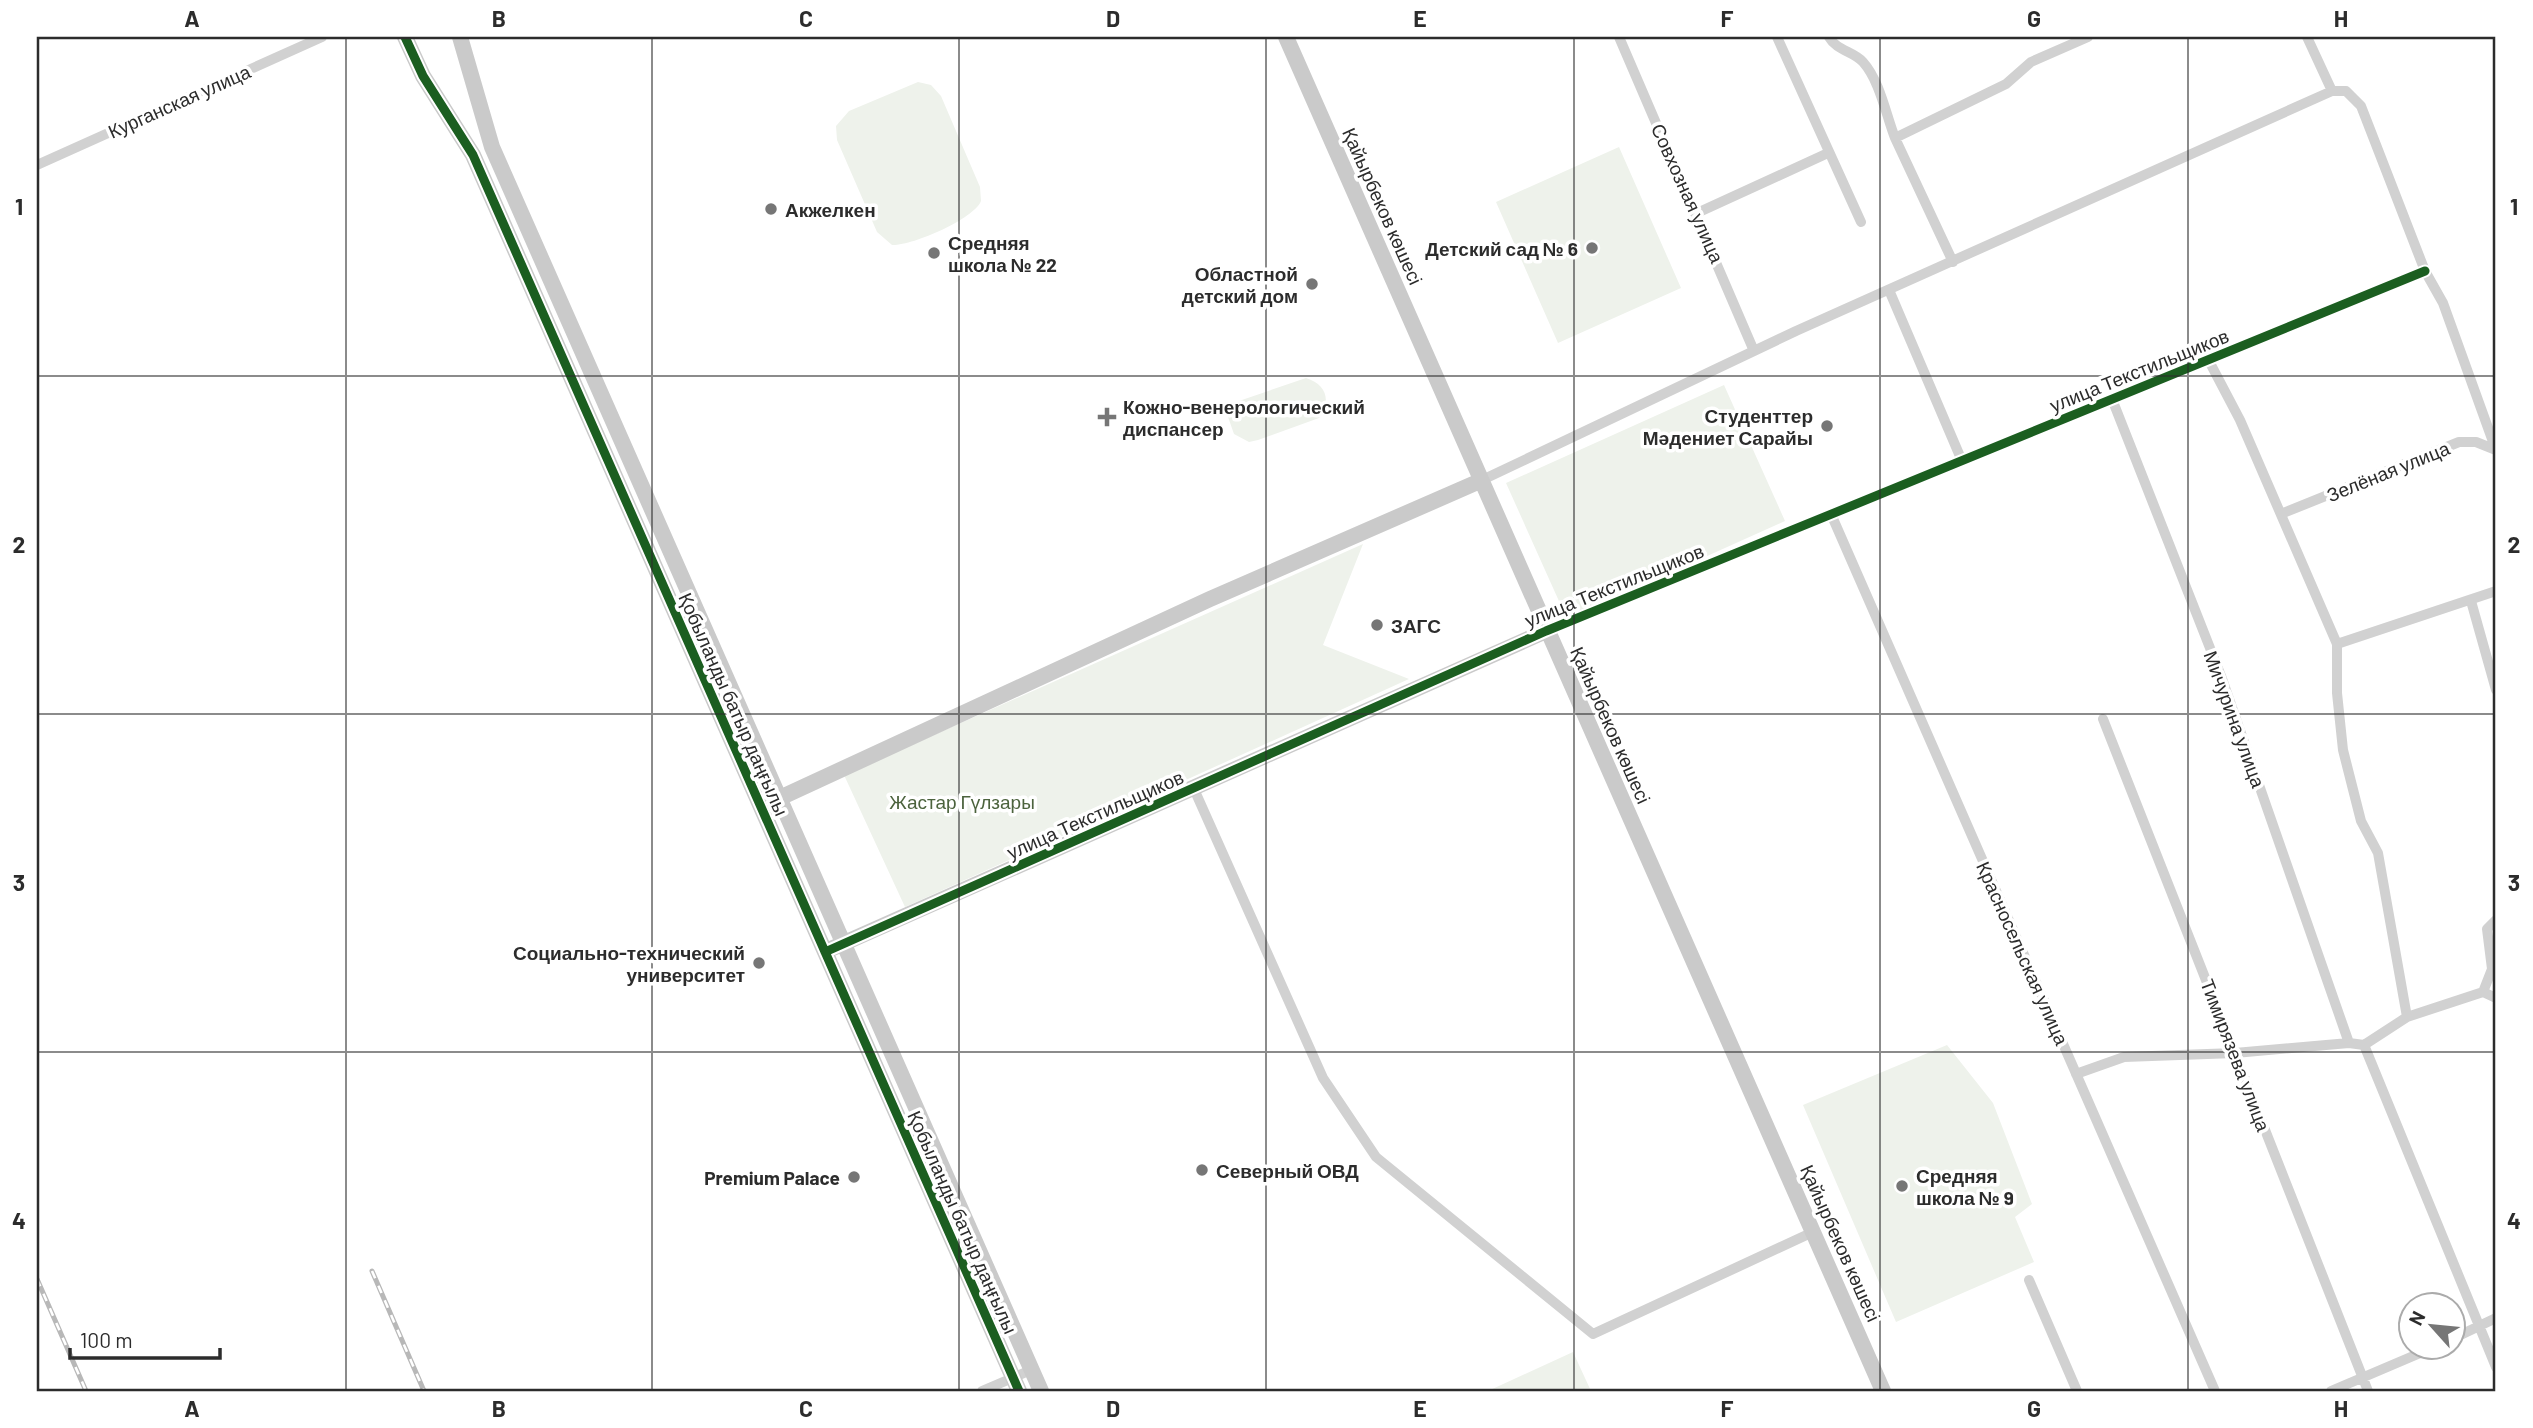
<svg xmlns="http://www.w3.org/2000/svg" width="2533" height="1428" font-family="Barlow,sans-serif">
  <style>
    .green { fill: #eef2eb }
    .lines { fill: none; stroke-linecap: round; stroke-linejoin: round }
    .street { stroke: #d1d1d1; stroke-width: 10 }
    .secondary { stroke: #cacaca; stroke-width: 16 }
    .rail-casing { stroke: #b8b8b8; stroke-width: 5 }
    .rail { stroke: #fff; stroke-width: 2.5; stroke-dasharray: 8; stroke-linecap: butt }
    .cycleway-casing { stroke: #fff; stroke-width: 13 }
    .cycleway { stroke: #1b5e20; stroke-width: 9 }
    .grid { fill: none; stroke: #2c2c2c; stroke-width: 2; stroke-opacity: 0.55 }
    .poi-dot { fill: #767676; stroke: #fff; stroke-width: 2.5 }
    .labels { text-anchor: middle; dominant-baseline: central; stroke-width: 7; stroke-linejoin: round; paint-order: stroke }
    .street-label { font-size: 19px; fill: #2c2c2c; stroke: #fff }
    .poi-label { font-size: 19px; font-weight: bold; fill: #2c2c2c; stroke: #fff; text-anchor: start }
    .park-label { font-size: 19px; fill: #4c633d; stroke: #fff }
    .neatline { fill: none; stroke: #2c2c2c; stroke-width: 2.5 }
    .grid-label { font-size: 23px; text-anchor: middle; font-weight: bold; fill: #2c2c2c }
  </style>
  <rect width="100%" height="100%" fill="#fff"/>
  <path class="green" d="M918 82 931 85 941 96 980 187 981 201C974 219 912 246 892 245L877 232 837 140 836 126 849 111Z
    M1619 147 1681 288 1558 343 1496 202Z
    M1306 378C1326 384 1332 401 1319 418L1258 440 1249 442 1234 434 1228 417 1236 402Z
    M1724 385 1785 521 1567 619 1506 483Z
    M1363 544 1323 645 1409 679 905 907 844 775Z
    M1947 1045 1993 1103 2032 1204 2015 1217 2034 1262 1896 1322 1803 1105Z
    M1573 1352 1591 1391H1488Z"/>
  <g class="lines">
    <path class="street" d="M1619 37 1754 351
      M1777 37 1861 222
      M1829 37C1837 51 1853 51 1863 62 1880 81 1886 115 1895 138L2006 84 2031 62 2088 37
      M2307 37 2332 91H2346L2361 106 2425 271 2443 303 2496 450
      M1895 138 1953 262
      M37 165 322 37
      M1697 213 1828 153
      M1889 290 1962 461
      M2209 361 2240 420 2337 644V693L2343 750 2361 821 2378 853 2407 1017
      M2112 399 2221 676 2349 1043
      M1480 481 1796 331 2332 91
      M1831 514 2215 1391
      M2281 514 2459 442H2476L2496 450
      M2471 601 2496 690
      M1546 631 2425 271
      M2337 644 2496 591
      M2103 719 2368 1391
      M1194 789 1323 1078 1376 1157 1593 1334 1813 1232
      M2483 992 2492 969 2487 929 2496 920
      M2364 1045 2496 1367
      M2076 1074 2124 1057 2235 1053 2349 1043 2364 1045 2407 1017 2483 992 2496 998
      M2029 1280 2077 1391
      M2452 1339 2496 1318
      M982 1391 1031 1370
      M2331 1391 2432 1348"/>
    <path class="secondary" d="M405 37 423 76 473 155 1019 1391
      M460 37 492 147 1041 1391
      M1286 37 1883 1391
      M771 802 1210 599 1480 481
      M833 948 1546 631"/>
    <g class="rail-casing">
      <path id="rail" d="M372 1271 424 1391
        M37 1279 86 1391"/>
    </g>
    <use href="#rail" class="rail"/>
    <g class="cycleway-casing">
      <path id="cycleway" d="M405 37 423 76 473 155 1019 1391
        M825 952 1546 631 2425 271"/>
    </g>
    <use href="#cycleway" class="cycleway"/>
  </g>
  <path class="grid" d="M346 37V1391M652 37V1391M959 37V1391M1266 37V1391M1574 37V1391M1880 37V1391M2188 37V1391M37 376H2496M37 714H2496M37 1052H2496"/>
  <g class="poi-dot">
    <circle cx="771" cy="209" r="7"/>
    <circle cx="1592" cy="248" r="7"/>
    <circle cx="934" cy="253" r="7"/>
    <circle cx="1312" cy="284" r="7"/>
    <path d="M1103.5 406.5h7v7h7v7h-7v7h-7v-7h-7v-7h7z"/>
    <circle cx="1827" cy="426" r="7"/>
    <circle cx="1377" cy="625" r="7"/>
    <circle cx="759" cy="963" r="7"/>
    <circle cx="1202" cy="1170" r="7"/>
    <circle cx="854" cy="1177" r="7"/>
    <circle cx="1902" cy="1186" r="7"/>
  </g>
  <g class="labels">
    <g class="street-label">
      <text transform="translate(179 101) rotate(-24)">Курганская улица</text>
      <text transform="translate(1688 193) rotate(66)">Совхозная улица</text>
      <text transform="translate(1383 206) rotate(66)">Қайырбеков көшесі</text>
      <text transform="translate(2139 370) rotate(-22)">улица Текстильщиков</text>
      <text transform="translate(2388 471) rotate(-22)">Зелёная улица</text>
      <text transform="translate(1614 585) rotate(-22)">улица Текстильщиков</text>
      <text transform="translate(734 704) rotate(66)">Қобыланды батыр даңғылы</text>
      <text transform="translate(2235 719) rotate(70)">Мичурина улица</text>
      <text transform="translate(1611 725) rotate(66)">Қайырбеков көшесі</text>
      <text transform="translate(1095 814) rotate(-24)">улица Текстильщиков</text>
      <text transform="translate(2023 953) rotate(66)">Красносельская улица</text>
      <text transform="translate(2236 1055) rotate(69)">Тимирязева улица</text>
      <text transform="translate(963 1222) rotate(66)">Қобыланды батыр даңғылы</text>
      <text transform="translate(1841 1243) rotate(66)">Қайырбеков көшесі</text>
    </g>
    <g class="poi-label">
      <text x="785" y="209">Акжелкен</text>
      <text x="948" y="242">Средняя<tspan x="948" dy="22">школа № 22</tspan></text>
      <text x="1578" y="248" text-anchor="end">Детский сад № 6</text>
      <text x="1298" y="273" text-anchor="end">Областной<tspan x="1298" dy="22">детский дом</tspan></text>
      <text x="1123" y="406">Кожно-венерологический<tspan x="1123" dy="22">диспансер</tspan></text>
      <text x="1813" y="415" text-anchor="end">Студенттер<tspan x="1813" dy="22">Мәдениет Сарайы</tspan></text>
      <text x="1391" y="625">ЗАГС</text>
      <text x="745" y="952" text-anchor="end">Социально-технический<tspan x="745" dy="22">университет</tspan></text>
      <text x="1216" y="1170">Северный ОВД</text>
      <text x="1916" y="1175">Средняя<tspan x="1916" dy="22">школа № 9</tspan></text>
      <text x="840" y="1177" text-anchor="end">Premium Palace</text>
    </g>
    <g class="park-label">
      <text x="962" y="801">Жастар Гүлзары</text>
    </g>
  </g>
  <rect width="2533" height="1428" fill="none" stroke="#ffffff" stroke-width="77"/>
  <g transform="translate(2432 1326) rotate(297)"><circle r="33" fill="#ffffff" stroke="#ababab" stroke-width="2"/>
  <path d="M0-5L12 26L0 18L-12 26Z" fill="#767676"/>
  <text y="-10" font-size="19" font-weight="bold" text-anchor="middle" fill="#2c2c2c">N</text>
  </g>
  <path d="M70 1348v10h150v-10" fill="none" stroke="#2c2c2c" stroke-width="3.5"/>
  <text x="80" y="1348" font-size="21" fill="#2c2c2c" stroke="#ffffff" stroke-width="5" paint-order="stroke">100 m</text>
  <rect x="38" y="38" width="2456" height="1352" class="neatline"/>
  <g class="grid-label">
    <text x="192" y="27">A</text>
    <text x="499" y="27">B</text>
    <text x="806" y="27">C</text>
    <text x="1113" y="27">D</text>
    <text x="1420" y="27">E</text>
    <text x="1727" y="27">F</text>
    <text x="2034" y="27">G</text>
    <text x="2341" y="27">H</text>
    <text x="19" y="215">1</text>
    <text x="2514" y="215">1</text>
    <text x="19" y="553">2</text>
    <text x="2514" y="553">2</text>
    <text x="19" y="891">3</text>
    <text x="2514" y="891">3</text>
    <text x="19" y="1229">4</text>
    <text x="2514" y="1229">4</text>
    <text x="192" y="1417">A</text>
    <text x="499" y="1417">B</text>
    <text x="806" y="1417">C</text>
    <text x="1113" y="1417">D</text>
    <text x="1420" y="1417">E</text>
    <text x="1727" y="1417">F</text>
    <text x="2034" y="1417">G</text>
    <text x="2341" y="1417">H</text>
  </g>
</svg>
